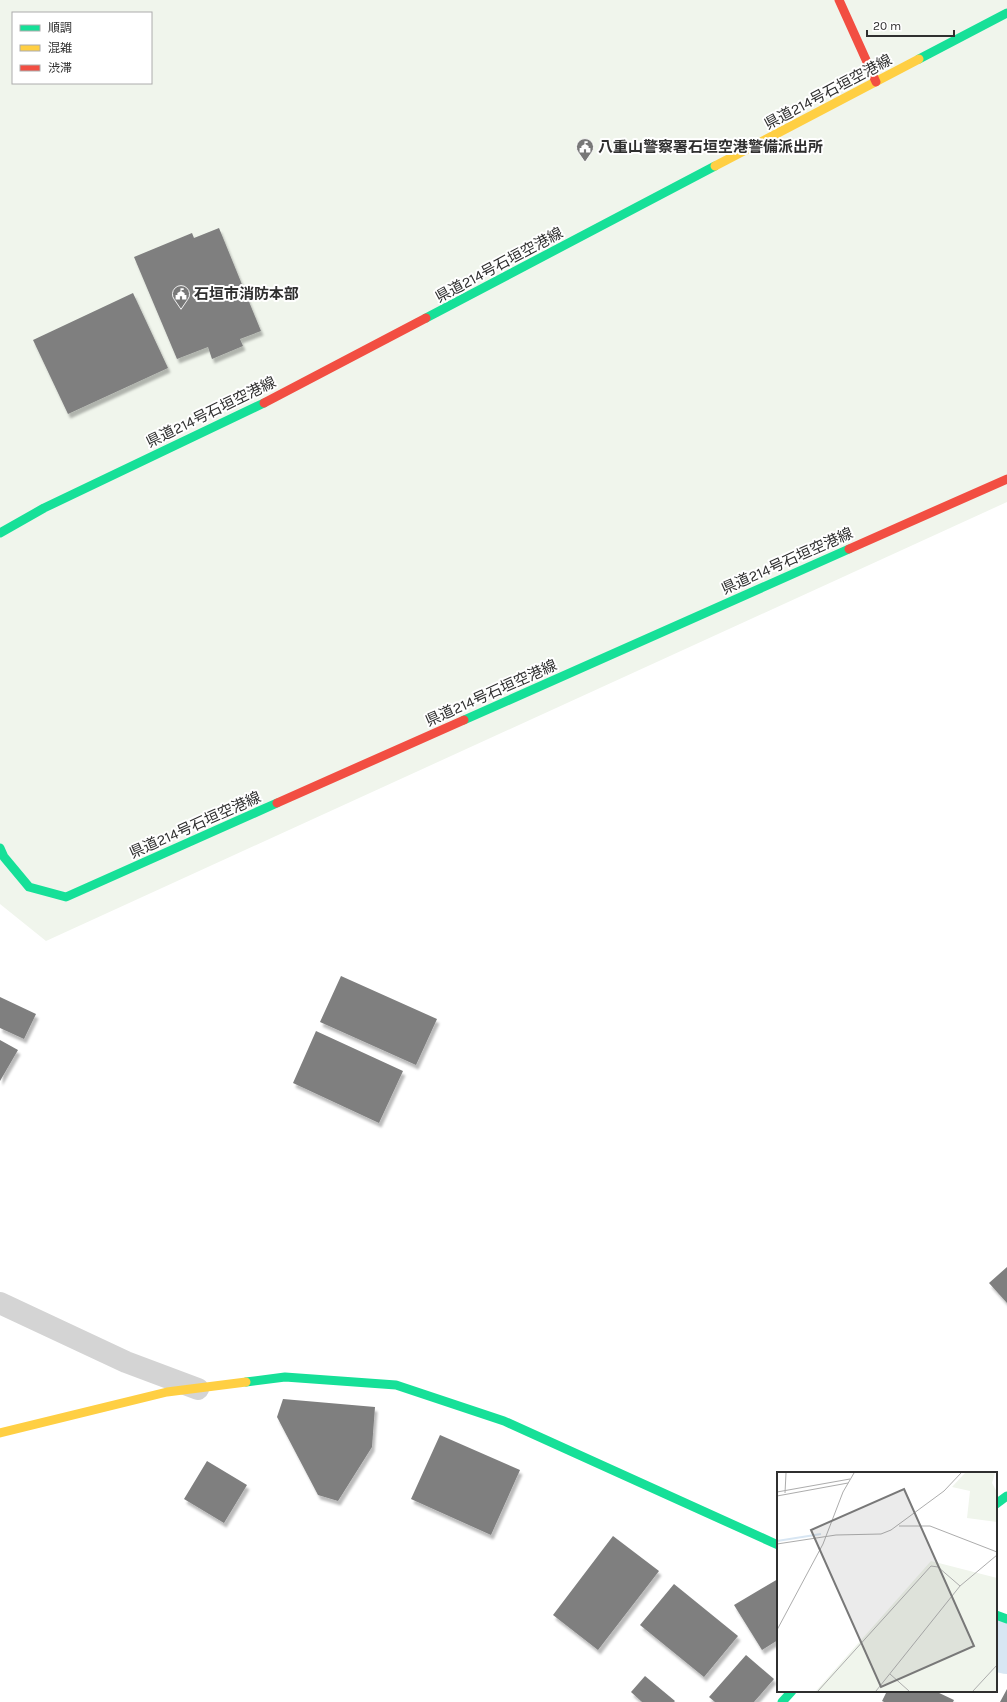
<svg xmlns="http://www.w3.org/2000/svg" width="1007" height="1702" font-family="Karla,'Noto Sans JP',sans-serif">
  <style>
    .green { fill: #f0f5ec; fill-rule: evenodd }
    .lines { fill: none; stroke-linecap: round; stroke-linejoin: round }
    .river { stroke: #d8e6f3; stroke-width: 52 }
    .building { fill: #7f7f7f; filter: url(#shadow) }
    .street { stroke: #d4d4d4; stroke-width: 22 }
    .fast { stroke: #16e098; stroke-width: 9 }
    .slow { stroke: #ffcf43; stroke-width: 9 }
    .jam { stroke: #f24e42; stroke-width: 9 }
    .labels { text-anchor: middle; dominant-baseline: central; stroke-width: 4; stroke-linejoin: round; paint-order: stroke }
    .street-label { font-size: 15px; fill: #2f2f2f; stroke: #fff }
    .poi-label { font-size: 15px; font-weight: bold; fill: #2f2f2f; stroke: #fff; text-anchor: start }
    .inset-river { fill: none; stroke: #d8e6f3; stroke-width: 2 }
    .inset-road { fill: none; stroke: #acacac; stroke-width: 1 }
    .view { fill: #787878; fill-opacity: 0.15; stroke: #787878; stroke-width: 2 }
    .inset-edge { fill: none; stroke: #2f2f2f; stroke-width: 2 }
  </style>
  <defs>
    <filter id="shadow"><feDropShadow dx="2.5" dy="4.5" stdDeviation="1" flood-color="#0004"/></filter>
  </defs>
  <rect width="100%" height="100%" fill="#fff"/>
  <path class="green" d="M0 0H1007V502L46 941 0 904ZM13 13H151V83H13Z"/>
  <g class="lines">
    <path class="river" d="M996 1645 1007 1648"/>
  </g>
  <path class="building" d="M219 228 261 331 240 339 243 346 212 359 208 347 177 359 134 257 192 233 194 238Z
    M133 293 168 368 68 414 33 340Z
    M341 976 437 1019 416 1065 320 1022Z
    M0 997 36 1014 24 1039 0 1028Z
    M316 1031 403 1071 379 1123 293 1083Z
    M0 1040 18 1050 0 1081Z
    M1007 1267V1303L989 1283Z
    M283 1399 375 1407 372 1447 338 1501 318 1495 277 1417Z
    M440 1435 520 1470 491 1535 411 1499Z
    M207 1461 247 1485 224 1523 184 1499Z
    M613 1536 659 1571 598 1650 553 1615Z
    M778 1579V1640L762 1650 734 1605Z
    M674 1584 738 1636 704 1677 640 1625Z
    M746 1655 774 1679 754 1702H715L709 1697Z
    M645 1676 675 1701 674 1702H642L631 1692Z
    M1007 1689V1702H1000Z
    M887 1691H935L954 1700 953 1702H884L882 1701Z"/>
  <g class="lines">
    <path class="street" d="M0 1303 126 1362 198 1389"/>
    <path class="fast" d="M919 59 1007 13
      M426 318 715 166
      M0 533 44 508 264 403
      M464 720 849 549
      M0 848 4 857 29 887 66 897 277 803
      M246 1382 285 1377 396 1385 504 1421 778 1545
      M996 1504 1007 1496
      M996 1615 1007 1619
      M782 1702 792 1691"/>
    <path class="slow" d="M715 166 919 59
      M0 1433 167 1392 246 1382"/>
    <path class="jam" d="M839 0 876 82
      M264 403 426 318
      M849 549 1007 479
      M277 803 464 720"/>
  </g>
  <defs>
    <g id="civic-pin" transform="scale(0.9)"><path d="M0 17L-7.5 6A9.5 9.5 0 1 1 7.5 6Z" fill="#787878" stroke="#fff"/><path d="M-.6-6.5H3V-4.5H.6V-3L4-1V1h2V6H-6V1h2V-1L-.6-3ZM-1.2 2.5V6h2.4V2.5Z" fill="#fff"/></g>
  </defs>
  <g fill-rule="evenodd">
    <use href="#civic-pin" x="585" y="147"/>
    <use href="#civic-pin" x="181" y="294"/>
  </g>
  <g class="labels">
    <g class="street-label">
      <text transform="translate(828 92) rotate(-28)">県道214号石垣空港線</text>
      <text transform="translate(499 265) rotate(-28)">県道214号石垣空港線</text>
      <text transform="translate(211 412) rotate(-26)">県道214号石垣空港線</text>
      <text transform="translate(787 561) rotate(-24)">県道214号石垣空港線</text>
      <text transform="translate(491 693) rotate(-24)">県道214号石垣空港線</text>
      <text transform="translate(195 825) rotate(-24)">県道214号石垣空港線</text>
    </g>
    <g class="poi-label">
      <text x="598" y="147">八重山警察署石垣空港警備派出所</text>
      <text x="194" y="294">石垣市消防本部</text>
    </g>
  </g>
  <g transform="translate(777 1472)">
    <rect width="220" height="220" fill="#fff"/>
    <path d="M188 1H218L215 11 220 20V50L190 46 193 19 175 15ZM154 89 220 106V219H39Z" fill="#f0f5ec"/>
    <path class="inset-river" d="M0 69 44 62"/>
    <path class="inset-road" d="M0 20 73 7M8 21 9 1M0 24 71 11M122 54H153L220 80M0 72 59 63 104 62 114 58 167 19 184 1M0 158 46 72 66 20 77 1M113 202 132 219M41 219 154 94 161 95 183 114M99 219 183 114 220 83M196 219 220 193"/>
    <path class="view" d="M127 17 197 174 104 215 34 58Z"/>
    <rect width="220" height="220" class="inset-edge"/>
  </g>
  <rect x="12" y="12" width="140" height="72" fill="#ffffff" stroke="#acacac"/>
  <rect x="20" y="25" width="20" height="6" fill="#16e098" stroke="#acacac"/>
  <text x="48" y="32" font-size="12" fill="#2f2f2f">順調</text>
  <rect x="20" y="45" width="20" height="6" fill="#ffcf43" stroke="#acacac"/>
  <text x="48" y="52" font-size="12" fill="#2f2f2f">混雑</text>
  <rect x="20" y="65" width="20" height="6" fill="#f24e42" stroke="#acacac"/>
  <text x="48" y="72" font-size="12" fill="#2f2f2f">渋滞</text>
  <path d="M867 30v6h87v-6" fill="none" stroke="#2f2f2f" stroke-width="2"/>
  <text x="873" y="30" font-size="12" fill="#2f2f2f" stroke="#ffffff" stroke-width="3" paint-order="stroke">20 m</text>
</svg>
